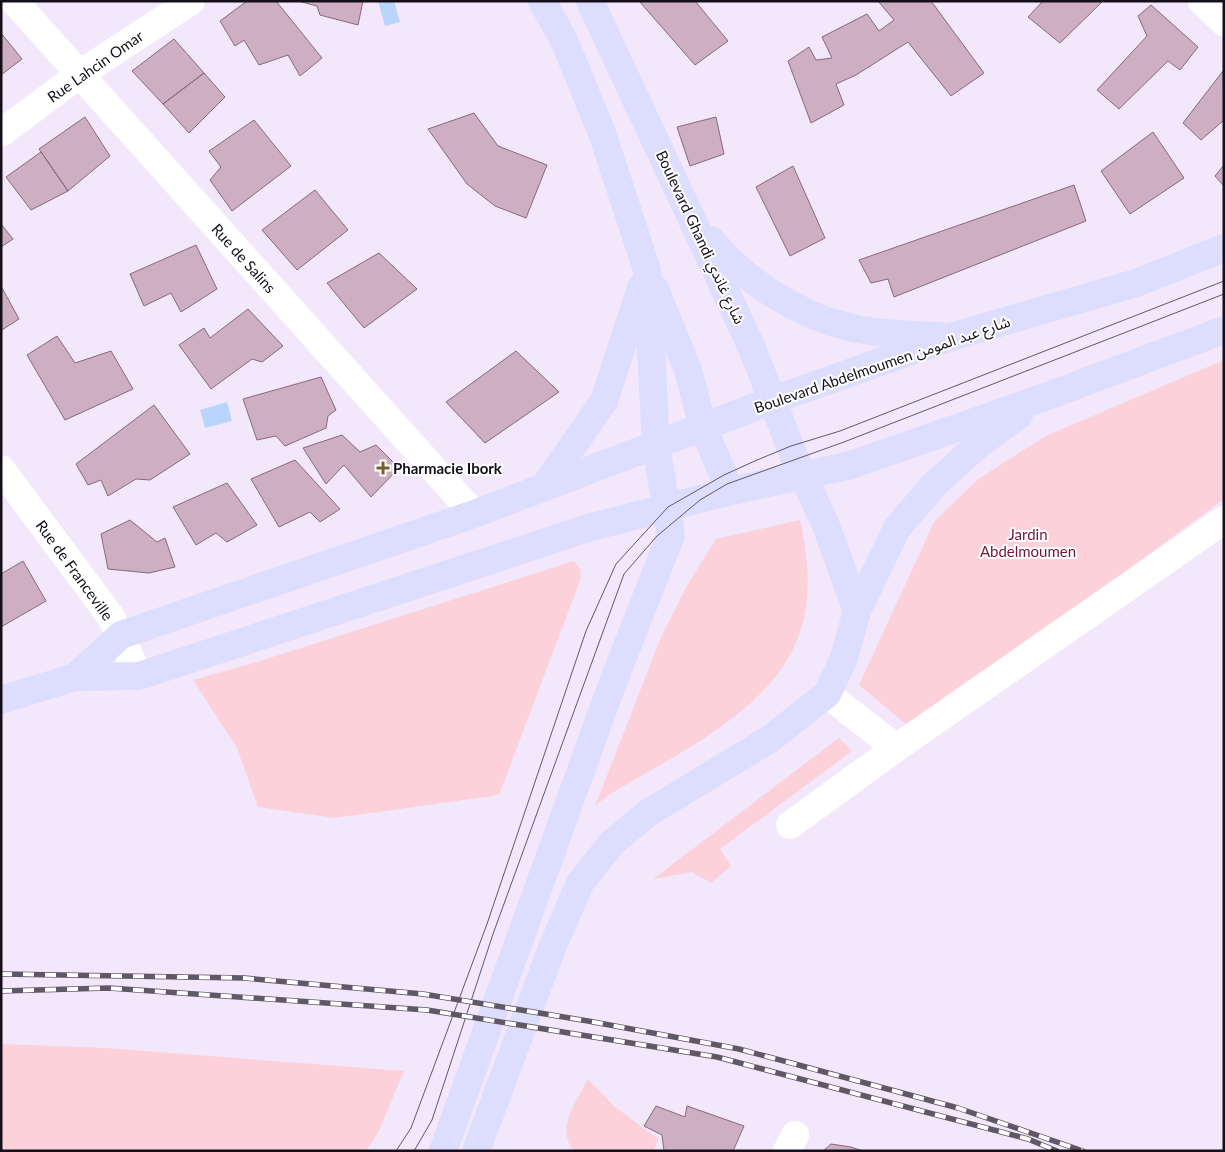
<svg xmlns="http://www.w3.org/2000/svg" width="1225" height="1152" font-family="Lato,'Noto Sans Arabic',sans-serif">
  <style>
    .green { fill: #fcd1d9 }
    .water { fill: #bad5fb }
    .building { fill: #cdaec3; stroke: #86697d }
    .lines { fill: none; stroke-linecap: round; stroke-linejoin: round }
    .minor { stroke: #fff; stroke-width: 28 }
    .major { stroke: #dddefe; stroke-width: 28 }
    .tram { stroke: #605867; stroke-width: 1 }
    .rail-casing { stroke: #605867; stroke-width: 5.5 }
    .rail { stroke: #fff; stroke-width: 4; stroke-dasharray: 11; stroke-linecap: butt }
    .poi-dot { fill: #75602f; stroke: #fff; stroke-width: 2 }
    .labels { text-anchor: middle; dominant-baseline: central; stroke-width: 4; stroke-linejoin: round; paint-order: stroke }
    .street-label { font-size: 15px; fill: #150f1a; stroke: #fff }
    .poi-label { font-size: 15px; font-weight: bold; fill: #150f1a; stroke: #fff; text-anchor: start }
    .park-label { font-size: 15px; fill: #751538; stroke: #fff }
  </style>
  <rect width="100%" height="100%" fill="#f2e7fb"/>
  <path class="green" d="M1224 360V499L912 729 859 685 934 522 978 479 1048 435Z
    M800 520C807 552 811 585 804 618 785 707 678 752 607 796L595 806 662 635 688 584 716 539Z
    M574 561 580 569 581 578 499 795 335 818 258 807 237 748 193 680 257 662Z
    M839 738 852 751 720 849 731 866 711 883 692 872 653 879Z
    M1 1044 106 1048 404 1071 378 1133 366 1151H1Z
    M588 1079 615 1107 658 1139 654 1151H574C555 1129 577 1100 588 1079Z"/>
  <path class="water" d="M378 1H394L400 22 385 26Z
    M227 402 232 421 205 428 200 410Z"/>
  <path class="building" d="M247 1H276L322 58 300 76 288 55 259 65 244 40 235 46 220 21Z
    M298 1H363L358 25 320 15 317 6Z
    M639 1H695L728 41 695 65Z
    M878 1H931L984 73 951 96 908 42 856 75 836 84 844 105 811 123 788 61 809 47 816 60 832 58 822 37 867 14 879 31 894 20Z
    M1043 1H1103L1060 43 1028 17Z
    M1151 5 1198 47 1180 70 1168 61 1119 109 1097 90 1147 36 1138 16Z
    M1 33 22 59 1 75Z
    M174 39 204 73 163 104 132 71Z
    M1223 71 1224 120 1201 140 1183 123Z
    M204 73 225 97 189 133 163 104Z
    M474 113 498 146 547 165 526 218 495 206 467 184 428 129Z
    M85 117 110 156 68 191 39 149Z
    M716 117 724 154 690 166 677 127Z
    M254 120 291 166 232 211 210 180 221 167 209 151Z
    M1153 132 1184 178 1130 214 1101 171Z
    M41 152 68 191 31 210 6 177Z
    M1224 165V186L1215 176Z
    M793 166 825 238 790 256 756 187Z
    M1074 185 1086 221 894 297 888 279 871 283 859 260Z
    M315 190 348 230 297 270 262 230Z
    M1 224 13 239 1 247Z
    M196 245 217 289 181 312 171 293 144 306 130 274Z
    M379 253 417 289 364 328 327 283Z
    M1 286 19 319 2 330 1 329Z
    M248 309 283 346 262 362 252 359 211 389 179 345 204 328 210 338Z
    M57 336 75 363 111 351 133 389 65 420 27 355Z
    M516 351 559 392 485 443 446 402Z
    M321 377 336 410 328 416 326 428 285 446 276 436 257 440 243 399Z
    M154 405 190 454 150 480 136 479 108 496 101 480 88 485 76 464Z
    M342 435 360 452 376 445 399 468 371 497 344 465 326 484 303 448Z
    M295 460 340 509 320 522 310 512 279 527 251 479Z
    M227 483 257 525 227 542 216 533 196 545 173 507Z
    M130 520 157 542 165 538 175 567 149 573 108 569 101 534Z
    M23 561 46 601 1 627V574Z
    M656 1106 685 1117 687 1106 744 1126 733 1151H664L662 1135 644 1126Z
    M831 1144 851 1147 863 1151H823Z"/>
  <g class="lines">
    <path class="minor" d="M14 1 474 514
      M1202 1 1224 22
      M1 133 80 74 191 1
      M1 469 111 617 139 676
      M827 694 896 748
      M790 825 896 748 1224 520
      M787 1151 795 1135"/>
    <path class="major" d="M590 1 752 348 795 459 825 523 857 611
      M711 240C745 281 796 314 848 327 878 334 909 335 939 336
      M655 289 688 370 703 427 727 484V492
      M544 487 604 401 641 288
      M75 677 121 635 474 514 773 400 951 337 1136 283 1224 248
      M1 700 75 677 139 676 588 528 727 492 851 465 1045 397 1224 330
      M443 1151 613 682 671 535 656 446 647 270 602 133 563 38 542 1
      M476 1151 552 948 580 883 612 843 648 813 770 739 827 694 844 658 857 611 897 528 934 485 978 445 1019 415"/>
    <path class="tram" d="M396 1151 411 1128 487 924 586 631 616 564 668 507 724 475 757 460 791 446 840 431 1224 281
      M414 1151 432 1120 493 934 624 574 657 536 700 500 727 484 844 442 1224 294"/>
    <g class="rail-casing">
      <path id="rail" d="M1 974 244 978 423 994 588 1021 739 1049 958 1108 1083 1151
        M1 991 109 988 427 1010 717 1057 1028 1139 1057 1151"/>
    </g>
    <use href="#rail" class="rail"/>
  </g>
  <path class="poi-dot" d="M380.5 460.5h5v5h5v5h-5v5h-5v-5h-5v-5h5z"/>
  <g class="labels">
    <g class="street-label">
      <text transform="translate(95 66) rotate(-35)">Rue Lahcin Omar</text>
      <text transform="translate(701 237) rotate(65)">Boulevard Ghandi شارع غاندي</text>
      <text transform="translate(244 258) rotate(48)">Rue de Salins</text>
      <text transform="translate(882 364) rotate(-19)">Boulevard Abdelmoumen شارع عبد المومن</text>
      <text transform="translate(75 570) rotate(54)">Rue de Franceville</text>
    </g>
    <g class="poi-label">
      <text x="393" y="468">Pharmacie Ibork</text>
    </g>
    <g class="park-label">
      <text x="1028" y="534">Jardin<tspan x="1028" dy="17">Abdelmoumen</tspan></text>
    </g>
  </g>
  <rect width="1225" height="1152" fill="none" stroke="#150f1a" stroke-width="5"/>
</svg>
